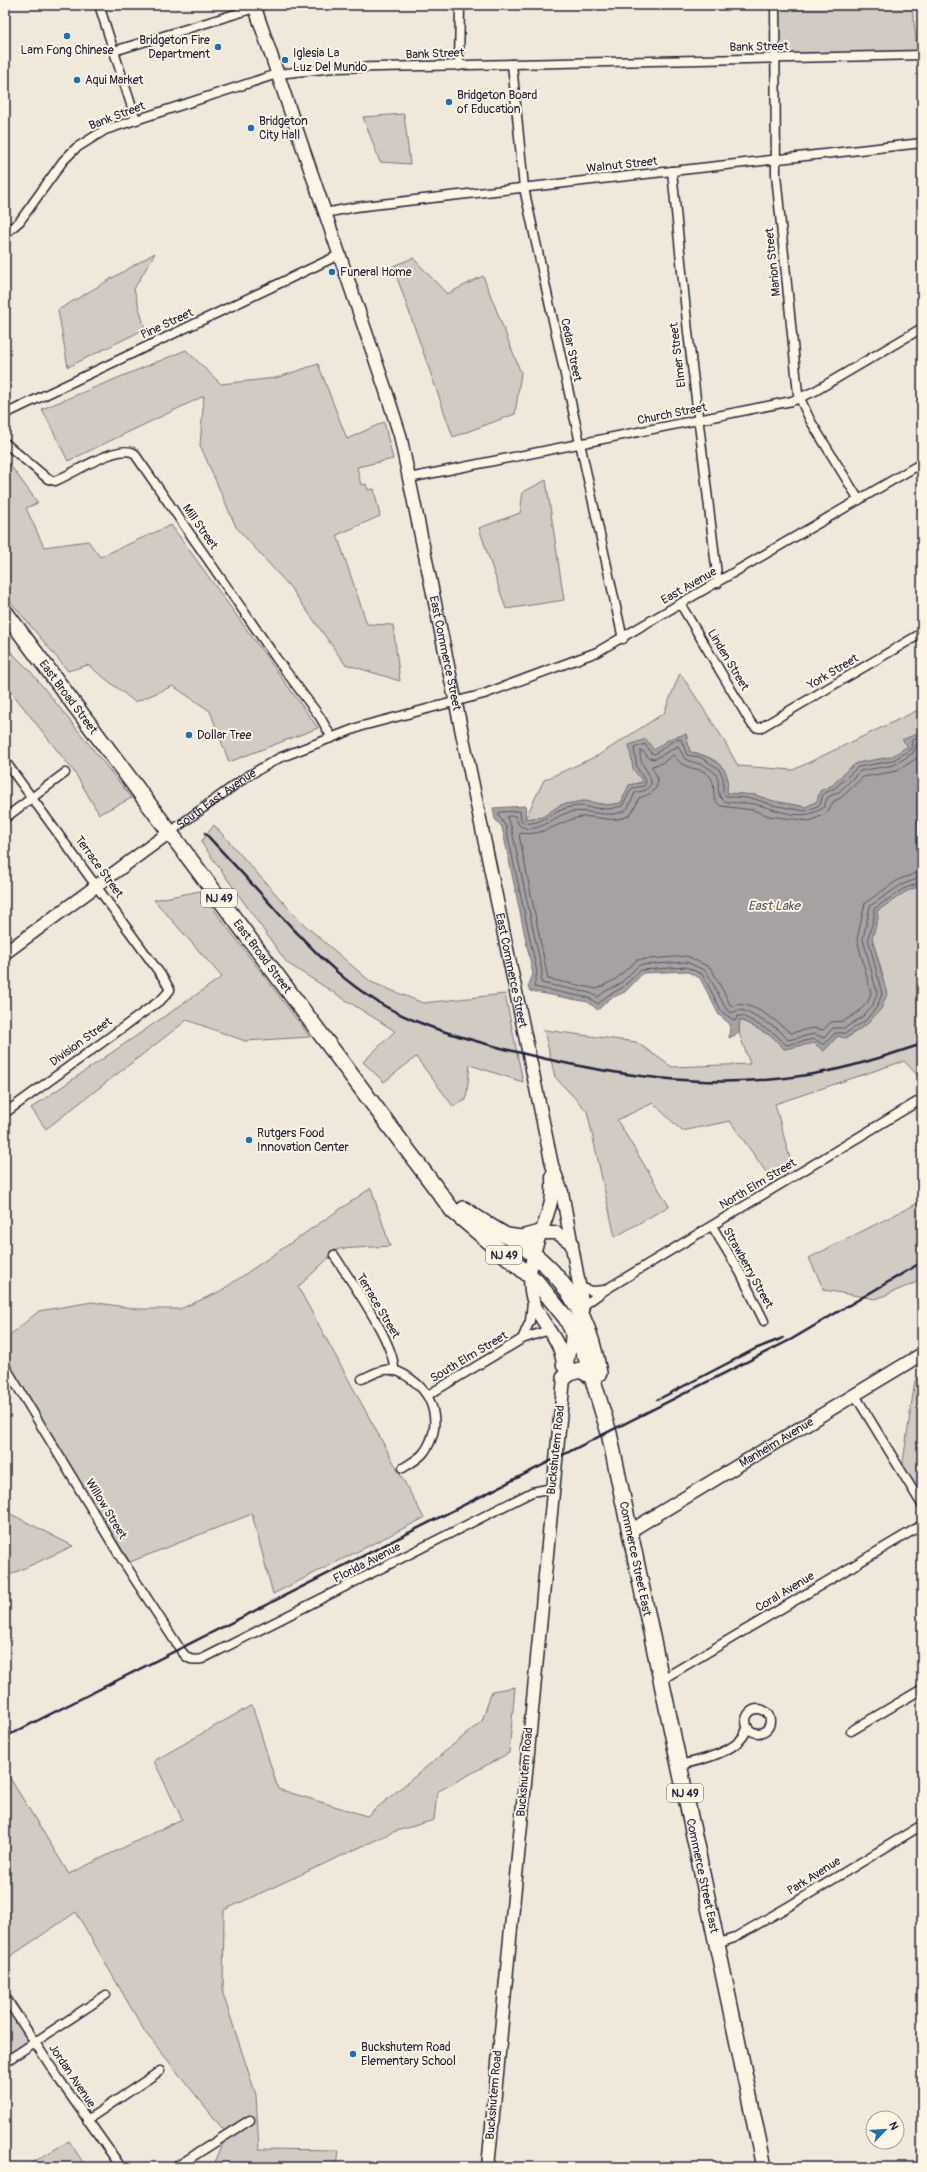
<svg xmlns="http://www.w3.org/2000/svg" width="927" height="2172" font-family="Pangolin,sans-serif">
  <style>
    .green { fill: #d1cbc3; stroke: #7a767f }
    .water { fill: #a6a2a2; stroke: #716f79 }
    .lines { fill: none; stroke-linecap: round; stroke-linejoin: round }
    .shore { stroke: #575564; stroke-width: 1 }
    .street-casing { stroke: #22223b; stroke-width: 11 }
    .secondary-casing { stroke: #22223b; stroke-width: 15 }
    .highway-casing { stroke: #22223b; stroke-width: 18 }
    .street { stroke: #fcf5e5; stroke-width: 8 }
    .secondary { stroke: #fcf5e5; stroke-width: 12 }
    .highway { stroke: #fcf5e5; stroke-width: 15 }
    .rail { stroke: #22223b; stroke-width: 2.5 }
    .poi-dot { fill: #1f6fb2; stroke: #fcf5e5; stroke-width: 1.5 }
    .labels { text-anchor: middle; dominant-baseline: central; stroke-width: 4; stroke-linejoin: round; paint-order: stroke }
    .shield { fill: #fcf5e5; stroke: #63616e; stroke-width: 1 }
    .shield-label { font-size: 11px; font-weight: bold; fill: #22223b }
    .poi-label { font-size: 12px; fill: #22223b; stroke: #fcf5e5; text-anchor: start }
    .street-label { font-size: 12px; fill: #22223b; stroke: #fcf5e5 }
    .water-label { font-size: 13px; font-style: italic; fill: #575564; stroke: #fcf5e5 }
  </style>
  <rect width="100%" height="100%" fill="#efe8db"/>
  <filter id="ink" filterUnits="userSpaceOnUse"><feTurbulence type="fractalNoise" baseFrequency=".025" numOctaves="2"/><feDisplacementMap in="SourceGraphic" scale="8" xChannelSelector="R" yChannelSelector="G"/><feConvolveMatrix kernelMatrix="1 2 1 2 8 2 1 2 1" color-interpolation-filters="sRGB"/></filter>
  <g filter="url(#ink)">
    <path class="green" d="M775 5H910L912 7 918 55 775 58Z
      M404 114 410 164 380 162 363 117Z
      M155 253 134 289 145 329 68 367 58 310Z
      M413 258 447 294 483 276 521 373 515 414 453 437 393 266Z
      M186 350 221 384 276 378 318 364 347 439 384 422 393 459 357 467 361 485 366 484 368 490 374 489 380 516 337 535 367 624 393 625 400 681 345 664 290 587 236 527 200 445 204 396 68 461 42 409Z
      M5 458 38 503 26 508 44 547 88 541 100 557 171 525 318 728 229 762 210 711 173 686 135 702 88 665 68 671 5 595Z
      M546 480 564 600 506 609 479 528 520 513 523 492Z
      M5 646 31 672 132 798 99 814 75 773 5 684Z
      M680 673 722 737 738 766 793 770 916 711 922 710V733L902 740 909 746 891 757 857 763 846 771 833 785 820 791 817 801 806 807 773 801 755 795 727 793C727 788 728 782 727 777 725 762 702 753 690 752L686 734C653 743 653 752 643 782L629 785 621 803 607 805 584 801 560 805 543 817 525 819 544 780 599 755 664 713Z
      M214 825 300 921 371 982 423 1003 505 994 523 1082 470 1065 466 1100 453 1106 416 1057 384 1082 363 1062 395 1031 287 963 201 842Z
      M922 885V1080L904 1061 775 1104 792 1166 771 1179 730 1121 682 1131 653 1103 617 1120 669 1206 615 1237 587 1111 555 1077 544 1030 636 1042 672 1067 750 1064 739 1033V1019L773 1037 784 1049 814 1043 824 1051 838 1036 847 1038 867 1024 883 976 872 938 878 918 877 911 905 892Z
      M200 891 310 1037 245 1041 187 1020 46 1129 31 1108 222 977 154 900Z
      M371 1188 390 1246 338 1249 298 1287 424 1518 273 1594 252 1514 130 1562 5 1366V1339L39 1311 92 1302 138 1309H180L219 1292Z
      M922 1201V1280L876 1299 824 1290 809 1258Z
      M922 1376V1503L902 1469 915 1380Z
      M5 1511 73 1546 5 1577Z
      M515 1687 509 1753 437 1792 434 1820 393 1832 224 1910 223 1994 256 2095 259 2149 339 2150 337 2167H213L227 2134 145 2032 76 1912 5 1960V1770L69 1874 182 1819 154 1761 252 1705 278 1789 367 1816 482 1721 492 1691Z
      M5 1986 39 2040 5 2062Z
      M69 2141 86 2167H25Z"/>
    <path class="water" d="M919 733H922V885L905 892 877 911 878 918 872 938 887 994 881 1009 867 1024 846 1038 837 1036 824 1051 814 1043 784 1049 773 1037 740 1019 739 1033 729 1038 730 1024 719 1015 700 978 686 971 643 973 625 992 609 999 598 1010 588 1002 530 991 528 987 533 974 502 827 495 819 493 808 526 806 525 819 543 817 560 805 584 801 607 805 621 803 629 785 643 782 633 769 629 745 646 739 654 750 669 739 686 734 690 752C702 754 725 762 727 777 728 782 727 788 727 793L755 795 773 801 806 807 817 801 820 791 833 785 846 771 857 763 891 757 908 746 902 740Z"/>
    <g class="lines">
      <path class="shore" d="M922 737 912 740 911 749 892 761 858 767 835 788 823 794 820 805 805 811 772 805 755 799 726 796 723 793V777L718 768 700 757 687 755 681 739 671 742 655 754 651 753 645 744 634 748 637 768 646 782 644 786 632 788 622 806C617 807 612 809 607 809 591 809 577 802 561 810 552 814 531 830 521 820L520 811 500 812 498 814 506 827 537 972 534 987 589 998 598 1004 607 996 622 988 641 970 686 967 702 974 722 1012 735 1021 738 1016H743L775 1034 786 1045 814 1039 824 1045 835 1033H846L865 1021 877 1007 882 994 868 938 874 918V909L903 889 922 882
        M922 742 917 743 913 753 894 765 860 771 839 792 828 797 823 808C799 823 778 809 754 804 744 802 734 804 724 801 713 793 723 780 714 772 704 763 695 764 685 759L678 746 655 759 649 758 643 751H640C639 767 652 772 651 784L646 790 635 793C632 798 630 808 624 811 606 820 584 806 564 814 551 819 534 836 519 825L515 816H508L507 818 511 826 542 971 541 983 590 993 598 997 604 992 620 984 639 965 686 962 704 970 708 974 726 1009 731 1013 739 1010 745 1011 778 1029 788 1040 814 1034 824 1038 833 1028H845L862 1017 873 1005 877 993 863 939 870 906 901 885 922 877
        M922 751 917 758 897 771 863 777 842 797 833 802 827 813 810 821 769 816 753 810 721 806C709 798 717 788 711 778 705 768 692 770 684 765 678 763 677 757 673 755L662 763 652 766C652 769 654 771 656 775 662 788 650 795 639 798 636 804 634 812 628 816 612 824 597 815 582 817 560 820 544 837 521 833L519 835 548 979 597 989 616 979 637 960 687 956 711 968 731 1006C735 1005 739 1004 744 1005 761 1008 778 1023 791 1033L812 1028 823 1030 831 1022 844 1021 858 1012 868 1002 871 993 857 939 865 903 898 880 922 871"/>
      <g class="street-casing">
        <g id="street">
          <path d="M99 5 136 120"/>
          <path d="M775 5 776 175 798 394 810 420 859 500"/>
          <path d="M114 51 255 8"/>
          <path d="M512 64 524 188 623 639"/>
          <path d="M459 66 460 5"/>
          <path d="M672 171 688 332 718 583"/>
          <path d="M325 213 356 207 432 198 922 143"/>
          <path d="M5 234 20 221 63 161 76 148 105 130 277 74 334 68 922 55"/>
          <path d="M5 414 339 255"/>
          <path d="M5 443 48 479 55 481C73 474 116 444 134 453L276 658 320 717 332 738"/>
          <path d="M409 478 792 401 815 391 922 328"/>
          <path d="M681 605 751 723 755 727 760 728 922 633"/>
          <path d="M5 761 164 979 170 990 162 999 5 1113"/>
          <path d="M5 818 65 773"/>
          <path id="s1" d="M170 832 246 777 279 758 362 726 484 694 597 652 922 463"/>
          <path d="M712 1226 741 1274 764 1321"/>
          <path d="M334 1255C350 1280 396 1344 394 1371"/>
          <path d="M580 1287 592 1291 605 1290"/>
          <path d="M583 1306 605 1290 922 1099"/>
          <path d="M522 1339 530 1321 532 1302"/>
          <path d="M5 1366 121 1558 180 1649C187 1659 190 1661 202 1659L532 1492 552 1488"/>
          <path d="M362 1379C369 1376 377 1371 385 1370 394 1369 403 1373 411 1379 435 1396 442 1426 425 1451 420 1459 410 1463 403 1468"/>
          <path d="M428 1395 522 1339 549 1330"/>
          <path d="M855 1395 922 1505"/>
          <path d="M661 1680 922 1525"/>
          <circle cx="758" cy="1721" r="12"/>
          <path d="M851 1731 922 1689"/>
          <path d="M679 1765C699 1761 742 1751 747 1728"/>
          <path d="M717 1944 734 1938 791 1905 922 1825"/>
          <path d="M5 1997 61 2082 121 2167"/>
          <path d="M5 2062 106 1995"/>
          <path d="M87 2120 160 2071"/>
          <path d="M176 2167 250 2120"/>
        </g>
      </g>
      <g class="secondary-casing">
        <g id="secondary">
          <path id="s2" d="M254 5 385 388 400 435 552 1165 562 1192 583 1306 581 1313 572 1327 571 1343 564 1378 488 2167"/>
          <path d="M5 953 170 832"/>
          <path d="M552 1175C552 1184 553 1193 551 1202 543 1235 526 1256 531 1291 536 1324 561 1333 563 1366"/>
          <path d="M540 1233H557L572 1244"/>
          <path id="s3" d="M630 1531 922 1354"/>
        </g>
      </g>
      <g class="highway-casing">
        <g id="highway">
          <path id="s4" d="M5 612 453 1211 536 1281 566 1318 586 1357 609 1433 764 2167"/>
          <path d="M464 1209C481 1222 499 1231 516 1242 565 1272 590 1319 599 1373"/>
          <path d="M507 1236 521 1238 540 1233"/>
          <path d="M564 1378 570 1373 580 1370 593 1377"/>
        </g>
      </g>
      <use href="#street" class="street"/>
      <use href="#secondary" class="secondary"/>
      <use href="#highway" class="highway"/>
      <path class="rail" d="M205 833C230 860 256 888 281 916 307 943 332 971 364 993 406 1023 456 1036 505 1049 606 1075 710 1092 813 1074 850 1068 886 1056 922 1044
        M657 1400 755 1349 783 1338
        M5 1737 792 1339 922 1262"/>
    </g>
  </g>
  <g class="poi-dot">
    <circle cx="67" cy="36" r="4"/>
    <circle cx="218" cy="47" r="4"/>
    <circle cx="285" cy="60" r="4"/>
    <circle cx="77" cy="80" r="4"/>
    <circle cx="449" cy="102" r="4"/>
    <circle cx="251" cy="128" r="4"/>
    <circle cx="332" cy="272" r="4"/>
    <circle cx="189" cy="735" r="4"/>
    <circle cx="249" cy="1140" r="4"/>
    <circle cx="353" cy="2054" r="4"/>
  </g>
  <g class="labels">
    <g class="shield">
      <rect x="201" y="889" width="36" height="18" rx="3"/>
      <rect x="486" y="1246" width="36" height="18" rx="3"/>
      <rect x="667" y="1784" width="36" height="18" rx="3"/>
    </g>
    <g class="shield-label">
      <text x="219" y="898">NJ 49</text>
      <text x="504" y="1255">NJ 49</text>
      <text x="685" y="1793">NJ 49</text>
    </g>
    <g class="poi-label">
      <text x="210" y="40" text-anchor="end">Bridgeton Fire<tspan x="210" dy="14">Department</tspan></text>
      <text x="67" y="50" text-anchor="middle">Lam Fong Chinese</text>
      <text x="293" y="53">Iglesia La<tspan x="293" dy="14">Luz Del Mundo</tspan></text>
      <text x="85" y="80">Aqui Market</text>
      <text x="457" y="95">Bridgeton Board<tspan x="457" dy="14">of Education</tspan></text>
      <text x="259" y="121">Bridgeton<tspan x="259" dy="14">City Hall</tspan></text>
      <text x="340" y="272">Funeral Home</text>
      <text x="197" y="735">Dollar Tree</text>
      <text x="257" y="1133">Rutgers Food<tspan x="257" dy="14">Innovation Center</tspan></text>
      <text x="361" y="2047">Buckshutem Road<tspan x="361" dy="14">Elementary School</tspan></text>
    </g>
    <g class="street-label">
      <text transform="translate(759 47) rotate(-1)">Bank Street</text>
      <text transform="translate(435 54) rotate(-2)">Bank Street</text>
      <text transform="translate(117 116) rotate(-21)">Bank Street</text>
      <text transform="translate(622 165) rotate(-6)">Walnut Street</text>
      <text transform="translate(773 262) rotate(-96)">Marion Street</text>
      <text transform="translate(167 324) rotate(-25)">Pine Street</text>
      <text transform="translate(571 350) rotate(78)">Cedar Street</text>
      <text transform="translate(678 355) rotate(-97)">Elmer Street</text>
      <text transform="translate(672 414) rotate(-11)">Church Street</text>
      <text transform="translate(200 527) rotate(55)">Mill Street</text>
      <text transform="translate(689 586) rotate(-30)">East Avenue</text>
      <text stroke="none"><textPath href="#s2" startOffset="677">East Commerce Street</textPath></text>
      <text transform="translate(728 660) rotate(59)">Linden Street</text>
      <text transform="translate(833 672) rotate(-31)">York Street</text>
      <text stroke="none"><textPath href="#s4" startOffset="106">East Broad Street</textPath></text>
      <text stroke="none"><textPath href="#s1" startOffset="57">South East Avenue</textPath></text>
      <text transform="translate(99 867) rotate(54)">Terrace Street</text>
      <text stroke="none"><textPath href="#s4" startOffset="430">East Broad Street</textPath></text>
      <text stroke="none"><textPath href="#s2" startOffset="1001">East Commerce Street</textPath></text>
      <text transform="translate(81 1042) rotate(-36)">Division Street</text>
      <text transform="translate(758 1184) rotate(-31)">North Elm Street</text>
      <text transform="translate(748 1268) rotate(61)">Strawberry Street</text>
      <text transform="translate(378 1306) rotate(59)">Terrace Street</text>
      <text transform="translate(469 1357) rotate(-31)">South Elm Street</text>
      <text stroke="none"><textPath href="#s3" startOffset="171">Manheim Avenue</textPath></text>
      <text transform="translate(556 1450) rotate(-84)">Buckshutem Road</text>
      <text transform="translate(106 1509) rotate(59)">Willow Street</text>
      <text stroke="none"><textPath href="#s4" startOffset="1156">Commerce Street East</textPath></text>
      <text transform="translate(367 1563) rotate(-27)">Florida Avenue</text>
      <text transform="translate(785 1592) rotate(-31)">Coral Avenue</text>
      <text transform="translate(525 1772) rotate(-85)">Buckshutem Road</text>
      <text stroke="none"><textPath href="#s4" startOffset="1480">Commerce Street East</textPath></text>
      <text transform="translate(814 1876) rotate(-32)">Park Avenue</text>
      <text transform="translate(72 2076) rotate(56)">Jordan Avenue</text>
      <text transform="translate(494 2095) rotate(-85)">Buckshutem Road</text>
    </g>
    <g class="water-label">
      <text x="774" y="906">East Lake</text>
    </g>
  </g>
  <rect width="927" height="2172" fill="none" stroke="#fcf5e5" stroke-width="20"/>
  <rect x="10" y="10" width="907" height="2152" fill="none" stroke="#22223b" stroke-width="1.5" filter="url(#ink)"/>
  <g transform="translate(885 2130) rotate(65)"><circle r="19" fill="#fcf5e5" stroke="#a5a1a1"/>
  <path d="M0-3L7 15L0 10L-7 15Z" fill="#1f6fb2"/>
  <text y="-6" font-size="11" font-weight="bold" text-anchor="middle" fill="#22223b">N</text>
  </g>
</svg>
